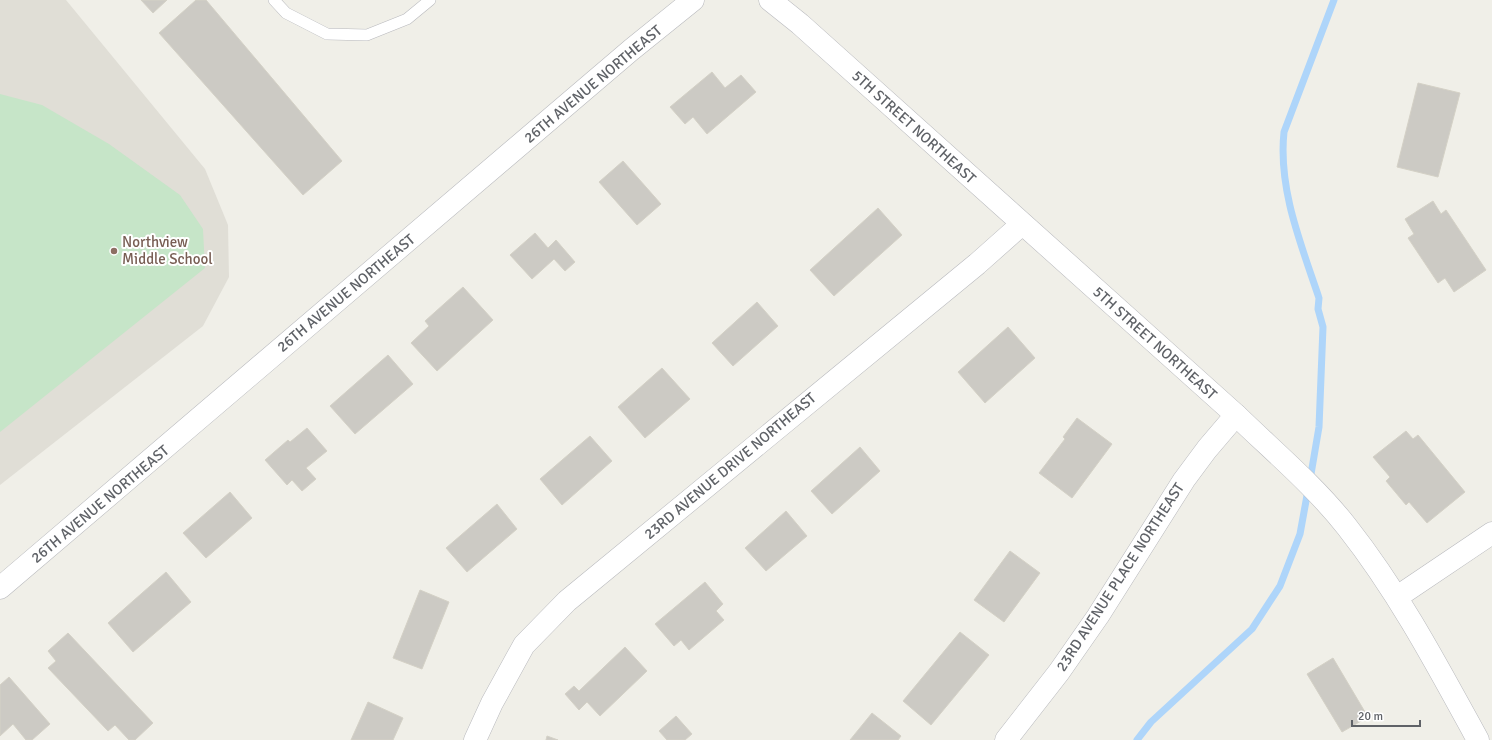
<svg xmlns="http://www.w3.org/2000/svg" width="1492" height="740" font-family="Signika,sans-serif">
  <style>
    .education { fill: #e0ded6 }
    .green { fill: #c6e5c8 }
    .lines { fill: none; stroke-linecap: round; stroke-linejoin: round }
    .stream { stroke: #aed5fa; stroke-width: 7 }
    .building { fill: #cccac4; stroke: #d4d1c6 }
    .service-casing { stroke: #b8b9bd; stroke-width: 12 }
    .minor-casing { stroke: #b8b9bd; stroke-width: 23 }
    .tertiary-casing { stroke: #b8b9bd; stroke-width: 23 }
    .service { stroke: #fff; stroke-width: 11 }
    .minor { stroke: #fff; stroke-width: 22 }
    .tertiary { stroke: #fff; stroke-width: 22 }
    .education-dot { fill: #8d6e63; stroke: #fff; stroke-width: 1.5 }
    .labels { text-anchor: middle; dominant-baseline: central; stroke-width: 4; stroke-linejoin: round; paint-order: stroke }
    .street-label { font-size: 15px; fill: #5f6267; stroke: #fff }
    .education-label { font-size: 15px; fill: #785e54; stroke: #fff; text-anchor: start }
  </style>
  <rect width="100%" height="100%" fill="#f0efe8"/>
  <path class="education" d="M0 0H66L205 169 228 225 229 277 203 326 0 485Z"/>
  <path class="green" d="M0 94 42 105 109 144 180 195 203 229 205 268 0 432Z"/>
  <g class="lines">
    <path class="stream" d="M1310 480 1319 427 1323 327 1318 309 1319 298C1301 244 1278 189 1284 132L1334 0
      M1137 740 1151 722 1252 629 1280 586 1300 534 1308 490"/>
  </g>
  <path class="building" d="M141 0H167L153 13Z
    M196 0H206L342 161 303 195 159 33Z
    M712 72 725 88 741 75 756 92 707 134 693 117 685 124 670 107Z
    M1418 83 1460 93 1438 177 1397 167Z
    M623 161 661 204 637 225 599 182Z
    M1433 201 1441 214 1446 210 1486 270 1454 292 1445 278 1438 283 1408 238 1414 234 1405 219Z
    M878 208 902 235 834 296 810 270Z
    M535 233 548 248 556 240 575 262 565 271 554 259 532 279 510 255Z
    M463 287 493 320 437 371 411 343 429 326 425 321Z
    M757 302 778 326 733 366 712 343Z
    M1008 327 1035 358 985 403 958 372Z
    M388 355 413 384 355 434 330 406Z
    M662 368 690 399 645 438 618 407Z
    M1077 418 1112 444 1072 498 1039 473 1065 439 1063 437Z
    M307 428 327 451 306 468 316 479 302 491 292 480 287 485 265 460 288 440 290 442Z
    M1406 431 1413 439 1418 435 1465 492 1427 523 1409 502 1406 505 1386 481 1390 477 1373 457Z
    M590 436 612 461 562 505 540 479Z
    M860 447 880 471 832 514 811 491Z
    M230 492 252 518 206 558 183 533Z
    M497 504 517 529 467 572 446 548Z
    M786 511 807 536 766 571 745 548Z
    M1010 551 1040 573 1004 622 974 600Z
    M166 572 191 602 133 652 108 623Z
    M705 582 723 604 716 611 724 620 689 650 681 640 674 646 655 624Z
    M420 590 449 602 422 669 393 658Z
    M960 632 989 655 931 725 903 701Z
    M68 633 153 723 135 740H129L115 725 108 731 48 668 56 661 48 651Z
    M625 647 647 671 600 716 587 702 579 710 565 694 574 686 579 691Z
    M1333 658 1368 717 1342 732 1307 674Z
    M9 677 50 724 32 740H26L13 724 0 736V685Z
    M368 702 403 718 393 740H351Z
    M872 713 901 736 898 740H850Z
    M676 716 692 734 685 740H667L659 731Z
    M547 736 558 740H546Z"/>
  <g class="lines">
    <g class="service-casing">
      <path id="service" d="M274 0 286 13 327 34 367 35 407 19 430 0"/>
    </g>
    <g class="minor-casing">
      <path id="minor" d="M1397 597 1492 533
        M475 740 492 703 524 645 567 601 977 264 1022 224
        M1006 740 1059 672 1098 616 1184 480 1207 449 1236 415"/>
    </g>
    <g class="tertiary-casing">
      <path id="tertiary" d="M770 0 800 24 1236 415C1273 451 1315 486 1347 527 1399 593 1438 667 1478 740
        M0 588 631 50 693 0"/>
    </g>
    <use href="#service" class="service"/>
    <use href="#minor" class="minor"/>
    <use href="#tertiary" class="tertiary"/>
  </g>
  <circle class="education-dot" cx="114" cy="251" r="4"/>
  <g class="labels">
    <g class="street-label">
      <text transform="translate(593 84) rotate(-40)">26TH AVENUE NORTHEAST</text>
      <text transform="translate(914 127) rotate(42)">5TH STREET NORTHEAST</text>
      <text transform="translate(346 293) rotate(-40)">26TH AVENUE NORTHEAST</text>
      <text transform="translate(1155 343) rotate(42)">5TH STREET NORTHEAST</text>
      <text transform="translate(730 466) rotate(-40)">23RD AVENUE DRIVE NORTHEAST</text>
      <text transform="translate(100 504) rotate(-40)">26TH AVENUE NORTHEAST</text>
      <text transform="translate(1120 577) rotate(-57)">23RD AVENUE PLACE NORTHEAST</text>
    </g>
    <g class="education-label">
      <text x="122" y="242">Northview<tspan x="122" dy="17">Middle School</tspan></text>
    </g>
  </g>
  <path d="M1352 720v6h68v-6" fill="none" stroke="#5f6267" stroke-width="2"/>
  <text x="1358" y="720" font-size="12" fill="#5f6267" stroke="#ffffff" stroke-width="3" paint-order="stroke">20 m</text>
</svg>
